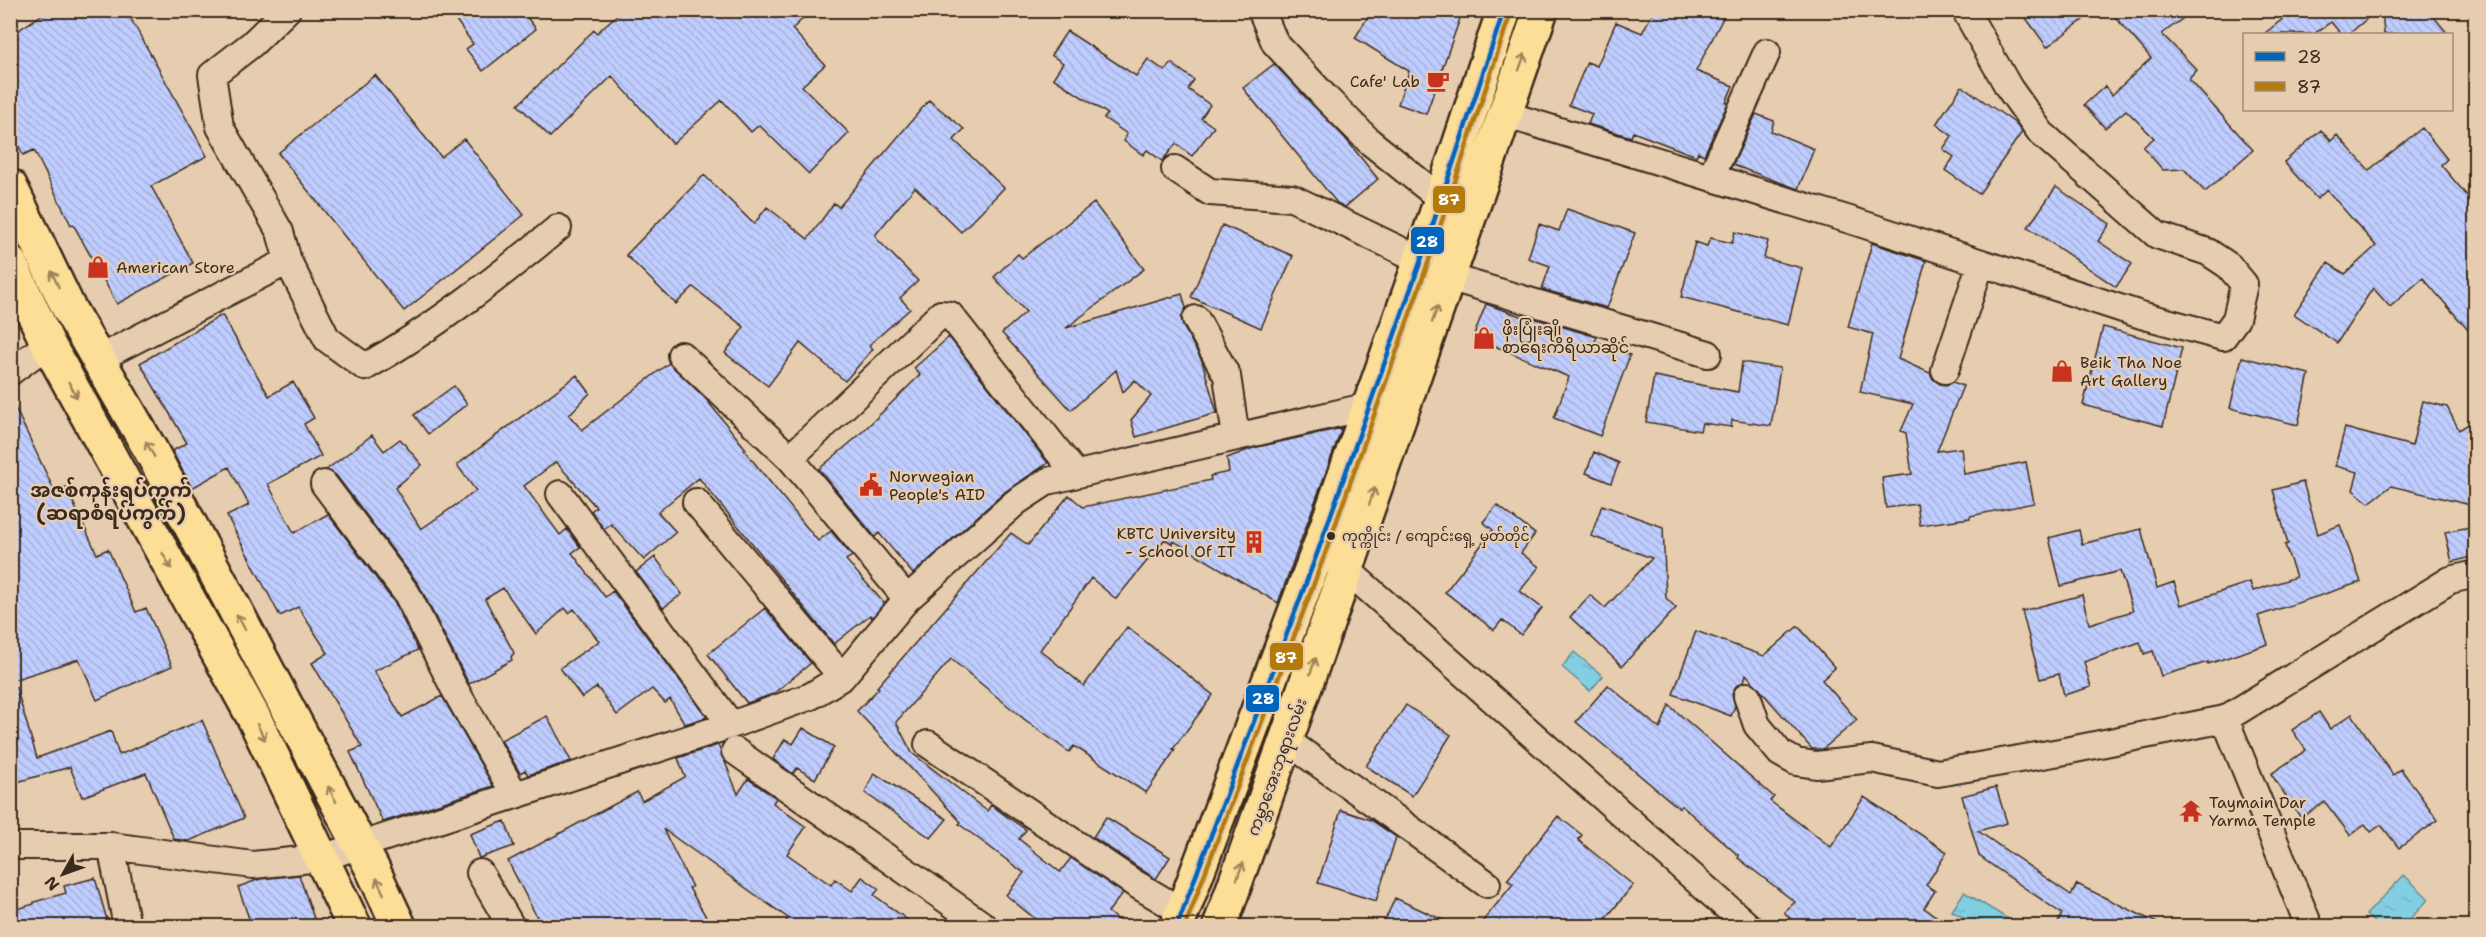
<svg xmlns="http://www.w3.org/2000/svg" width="2486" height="937" font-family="'Shantell Sans','Noto Sans Myanmar',sans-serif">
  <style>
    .water { fill: url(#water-ripples); stroke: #668d94; stroke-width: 1.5 }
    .building { fill: url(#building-back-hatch); stroke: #3b2a1e; stroke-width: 1.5 }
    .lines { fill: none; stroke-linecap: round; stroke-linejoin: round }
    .minor-casing { stroke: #3b2a1e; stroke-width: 30 }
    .major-casing { stroke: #3b2a1e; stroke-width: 38 }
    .minor { stroke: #e7cdaf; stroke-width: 26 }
    .major { stroke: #fdde96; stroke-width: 33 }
    .bus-1-casing { stroke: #e7cdaf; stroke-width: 9 }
    .bus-2-casing { stroke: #e7cdaf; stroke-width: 9 }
    .bus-1 { stroke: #0065bd; stroke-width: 4.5 }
    .bus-2 { stroke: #b57b0a; stroke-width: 4.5 }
    .oneway { stroke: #9c845a }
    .bus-dot { fill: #3b2a1e; stroke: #e7cdaf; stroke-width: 2 }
    .labels { text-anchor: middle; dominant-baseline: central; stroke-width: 4.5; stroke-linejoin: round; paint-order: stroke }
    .bus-label { font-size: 14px; fill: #3b2a1e; stroke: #e7cdaf; text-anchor: start }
    .poi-label { font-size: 16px; fill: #3b2a1e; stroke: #e7cdaf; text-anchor: start }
    .street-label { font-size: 16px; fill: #3b2a1e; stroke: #e7cdaf }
    .quarter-label { font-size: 20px; font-weight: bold; fill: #3b2a1e; stroke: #e7cdaf }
    .line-badge { stroke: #e7cdaf; stroke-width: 2 }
    .badge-label { font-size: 16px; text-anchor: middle; font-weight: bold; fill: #fff }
  </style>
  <defs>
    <pattern id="water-ripples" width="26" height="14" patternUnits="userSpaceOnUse" patternTransform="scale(1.5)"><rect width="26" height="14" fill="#83cfe2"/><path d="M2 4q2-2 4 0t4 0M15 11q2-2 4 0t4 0" fill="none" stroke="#72b2c1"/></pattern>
    <pattern id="building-back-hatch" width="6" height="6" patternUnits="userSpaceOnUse" patternTransform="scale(1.5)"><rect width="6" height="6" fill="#bfcdfe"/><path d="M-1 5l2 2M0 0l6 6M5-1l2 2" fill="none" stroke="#a5b0d9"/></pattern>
  </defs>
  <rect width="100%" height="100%" fill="#e7cdaf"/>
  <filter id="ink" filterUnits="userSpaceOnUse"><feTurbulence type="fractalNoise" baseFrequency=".0167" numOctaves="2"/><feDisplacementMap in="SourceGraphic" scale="12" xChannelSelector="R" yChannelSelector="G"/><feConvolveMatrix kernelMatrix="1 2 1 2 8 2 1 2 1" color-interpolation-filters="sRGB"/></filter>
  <g filter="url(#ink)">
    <path class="water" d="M1574 652 1603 676 1590 691 1562 667Z
      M2404 875 2429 899 2403 926H2378L2366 915Z
      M1964 892 2008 919 2003 926H1977L1952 911Z"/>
    <path class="building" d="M49 10H126L207 156 151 186 193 263 117 304 73 224 71 225 34 150 23 155 10 129V36Z
      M449 10H521L536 29 483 71 466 49 473 44Z
      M622 10H812L792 29 825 65 802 86 849 133 809 174 759 125 751 132 722 100 673 144 612 76 550 137 518 105 594 30 597 33Z
      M1372 10H1463L1426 114 1398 104 1409 71 1355 38Z
      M1654 10H1727L1696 71 1733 86 1726 102 1728 103 1704 155 1698 152 1696 156 1633 132 1631 137 1588 124 1592 114 1569 105 1587 62 1597 66 1616 22 1642 33Z
      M2020 10H2096L2047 47Z
      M2109 10H2194L2162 34 2197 70 2189 79 2253 150 2205 192 2184 169 2163 170 2143 147 2154 138 2126 110 2105 128 2084 105 2105 86 2112 95 2151 58Z
      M2294 10H2377L2349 34H2341L2331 22 2314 34H2264Z
      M2382 10H2428L2448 34H2384Z
      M1067 31 1136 76 1148 59 1165 71 1171 63 1194 80 1188 89 1210 105 1201 118 1214 127 1192 156 1176 144 1162 161 1147 150 1143 155 1124 141 1127 134 1104 118 1108 114 1053 78 1063 63 1051 55Z
      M1274 64 1345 138 1378 179 1345 207 1337 203 1243 88Z
      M375 75 441 157 464 139 524 215 404 311 278 153Z
      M1962 86 2015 123 2022 132 1979 194 1945 170 1954 157 1943 149 1952 136 1936 124Z
      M929 100 964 129 954 140 1004 188 961 232 915 187 876 234V238L918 281 900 298 910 309 869 345 873 349 845 381 800 343 768 386 725 353 744 327 693 287 676 304 626 255 704 175 754 224 767 207 808 239 834 203 839 207Z
      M1756 114 1774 121 1771 131 1814 149 1798 189 1733 165Z
      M2422 128 2447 159 2441 165 2475 205V338L2423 278 2390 307 2373 288 2337 343 2294 314 2328 263 2345 274 2376 246 2327 190 2317 199 2284 162 2321 130 2331 141 2337 135 2369 170Z
      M2056 187 2110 224 2098 241 2132 264 2116 287 2028 227Z
      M1094 203 1144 269 1066 328 1182 294 1186 308 1181 318 1183 326 1202 361 1217 413 1136 437 1131 420 1151 396 1135 380 1123 392 1116 370 1071 410 1002 333 1026 312 994 277 1018 254 1022 258Z
      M1567 209 1635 233 1607 308 1542 289 1550 266 1528 258 1539 224 1559 231Z
      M1222 225 1293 256 1261 328 1191 297Z
      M1735 232 1768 241 1764 258 1802 268 1788 325 1681 297 1695 242 1707 246 1710 238 1732 243Z
      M1872 243 1926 261 1898 359 1930 373 1933 379 1940 384 1947 385 1953 382 1963 386 1937 451 1961 448 1964 474 2026 462 2034 503 1970 516V518L1920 525 1917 504 1886 508 1882 478 1912 474 1906 433 1901 431 1913 404 1860 392 1873 334 1848 327Z
      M1486 304 1532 320 1533 318 1597 337 1595 341 1630 355 1600 436 1554 418 1569 377 1473 337Z
      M222 315 269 396 293 382 314 418 304 424 321 456 268 484 294 533 328 514 394 602 418 650 374 671 402 717 442 696 493 786 383 822 350 752 362 747 312 663 328 653 298 607 280 616 227 516 249 505 229 467 192 488 172 451 187 443 140 363Z
      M2103 327 2182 348 2163 426 2083 405Z
      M949 337 1048 463 1006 491 913 574 879 533 875 537 819 469 857 437 920 375 914 368Z
      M2242 357 2309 374 2298 425 2230 408Z
      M1742 362 1780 368 1771 426 1732 420 1731 427 1702 423 1700 431 1646 422 1654 376 1738 392Z
      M669 363 705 398 746 449 744 450 818 541 831 531 852 556 846 560 884 603 872 618 870 615 834 644 699 478 658 512 676 532 644 560 611 524 604 529 591 511 596 507 556 462 524 486 560 535 567 529 580 547 572 553 605 597 613 591 707 717 685 724 670 699 665 703 652 689 617 715 597 687 582 698 560 668 599 641 574 609 569 613 565 608 536 634 503 588 485 599 514 653 511 657 512 660 469 684 419 585 336 475 326 470 372 435 384 451 400 439 422 465 395 488 421 529 476 491 457 465 577 375 590 393 569 415 582 430Z
      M454 386 467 404 428 434 414 415Z
      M10 397 55 492 66 487 97 554 108 549 136 612 146 608 172 666 97 700 79 659 10 681Z
      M2423 401 2447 407 2459 430 2475 420V506L2391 486 2369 503 2353 490 2358 472 2335 466 2345 428 2412 446Z
      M1342 428 1278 603 1174 541 1173 544 1165 539 1116 599 1091 578 1040 650 1084 686 1127 627 1213 695 1173 749 1175 750 1146 793 1074 746 1069 752 1024 719 951 659 896 722 912 753 987 811 991 805 1026 830 1019 839 1060 872 1071 858 1123 893 1108 912 1126 927H1045L1006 895 1024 873 959 824 961 822 857 711 879 688 877 687 1011 533 1028 545 1069 495 1083 507 1211 480 1210 476 1229 472 1227 458 1253 448Z
      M1594 452 1619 463 1611 483 1586 473Z
      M2303 482 2318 534 2340 525 2361 582 2258 616 2268 644 2208 664V662L2161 676 2153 651 2144 654 2140 642 2084 662 2091 687 2064 695 2059 674 2040 679 2022 611 2082 595 2089 624 2133 611 2120 571 2061 586 2049 538 2079 530 2082 544 2141 529 2157 588 2174 582 2181 605 2250 582 2253 591 2296 577 2285 545 2288 544 2273 490Z
      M1497 505 1535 534 1521 553 1539 567 1520 591 1542 608 1521 635 1502 620 1494 630 1445 592 1493 530 1483 522Z
      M1602 505 1663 527 1666 598 1676 608 1622 666 1570 617 1590 595 1605 608 1652 558 1591 536Z
      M2475 526V556L2452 562 2445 532Z
      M655 557 682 594 663 608 636 572Z
      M765 608 811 663 773 694 747 703 708 654Z
      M1798 626 1835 668 1822 680 1857 720 1823 749H1812L1746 674 1744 682 1736 686 1732 693 1735 706 1731 716 1673 694 1696 631 1764 656Z
      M1608 685 1660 729 1669 705 1774 797 1770 801 1831 847 1864 797 1947 852 1926 885 1935 891 1924 908 1952 927H1798L1784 912 1795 902 1738 858 1739 856 1682 806 1679 808 1576 722Z
      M16 687 37 758 111 731 119 755 202 720 244 818 189 841 174 839 146 773 82 797 70 767 10 784V688Z
      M1406 705 1451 735 1412 796 1366 766Z
      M2319 712 2330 729 2352 714 2393 775 2401 769 2438 820 2399 848 2381 825 2371 832 2365 824 2350 835 2325 802 2301 818 2271 774 2306 750 2292 730Z
      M547 716 571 761 528 775 525 770 520 773 501 740Z
      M803 728 834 747 815 779 797 768 793 774 773 759 785 739 793 744Z
      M718 745 738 794 748 779 776 798 773 803 806 827 787 854 831 885 835 879 852 891 862 877 879 889 874 895 917 927H783L788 918 663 829 692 887 689 888 712 927H542L508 861 637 792 642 801 685 777 678 758Z
      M874 773 947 819 931 838 865 793Z
      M1996 787 2007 823 1978 831 2071 895 2077 884 2165 927H2056L2062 914 1979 856 1962 796Z
      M1341 810 1371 820 1396 837 1376 901 1318 883Z
      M1558 816 1582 835 1578 840 1633 885 1599 927H1478L1513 884 1507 880Z
      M1106 817 1170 857 1156 879 1093 837Z
      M505 821 514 846 479 858 470 834Z
      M299 875 317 927H252L238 887 260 879Z
      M95 878 109 927H10V911L34 904V902L66 893 64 886Z
      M1395 898 1458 927H1382Z"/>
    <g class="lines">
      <g class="minor-casing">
        <path id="minor" d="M287 10 252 44 212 75 220 127 280 232 288 261 327 339 365 367C434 328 497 278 558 228
          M1261 10 1275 43 1325 97 1369 141 1441 199
          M1504 114 1850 220 2141 315 2223 337 2236 319 2244 284 2229 266 2208 252 2157 235 2041 133 2009 88 1965 10
          M1175 169 1210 192 1292 198 1421 260
          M1711 177 1767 52
          M1448 277 1708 354
          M1196 319 1227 376 1236 437
          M681 355 790 458
          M98 359 288 261
          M1945 370 1981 263
          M10 372 48 344
          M324 484 407 594 453 686 515 795
          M560 494 731 725
          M696 502 842 677
          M1332 560 1346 569 1748 926
          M907 599 790 458 941 314 950 315 1075 473
          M1747 696 1757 725 1780 753 1796 762 1816 765 1872 759 1938 773 2060 752 2225 719 2450 580 2476 574
          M2225 719 2309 926
          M1287 741 1487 884
          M928 744 1134 883 1183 912
          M735 751 984 926
          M10 846H111L253 865 321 858 731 725 811 696 842 677 907 599 1016 502 1048 481 1369 406
          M111 846 127 926
          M480 873 511 926"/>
      </g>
      <g class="major-casing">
        <path id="major" d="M10 186 68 307 150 449 372 868 399 926
          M10 263 48 344 254 718 354 926
          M1177 926 1318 551 1421 260 1504 10
          M1220 926 1353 551 1541 10"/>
      </g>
      <use href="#minor" class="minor"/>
      <use href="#major" class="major"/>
      <g class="bus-1-casing">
        <path id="bus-1" d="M1177 926 1318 551 1421 260 1504 10"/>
      </g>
      <g class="bus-2-casing">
        <path id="bus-2" d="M1185 926 1325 554 1428 263 1511 12"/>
      </g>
      <use href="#bus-1" class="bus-1"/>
      <use href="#bus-2" class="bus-2"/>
    </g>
    <defs><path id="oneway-shaft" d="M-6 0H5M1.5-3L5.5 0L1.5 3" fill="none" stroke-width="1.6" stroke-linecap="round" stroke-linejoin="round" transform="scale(1.5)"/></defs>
    <g class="oneway">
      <use href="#oneway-shaft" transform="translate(1522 62) rotate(-70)"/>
      <use href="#oneway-shaft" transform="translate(55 279) rotate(-115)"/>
      <use href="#oneway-shaft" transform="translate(1435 314) rotate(-71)"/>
      <use href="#oneway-shaft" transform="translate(73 390) rotate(61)"/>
      <use href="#oneway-shaft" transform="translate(150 449) rotate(-119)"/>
      <use href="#oneway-shaft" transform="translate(1372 496) rotate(-71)"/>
      <use href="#oneway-shaft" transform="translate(167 561) rotate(61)"/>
      <use href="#oneway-shaft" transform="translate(241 622) rotate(-118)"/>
      <use href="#oneway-shaft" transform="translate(1313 666) rotate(-71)"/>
      <use href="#oneway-shaft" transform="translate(261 732) rotate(64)"/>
      <use href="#oneway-shaft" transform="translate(332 794) rotate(-118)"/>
      <use href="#oneway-shaft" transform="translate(1240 871) rotate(-70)"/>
      <use href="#oneway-shaft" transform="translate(380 886) rotate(-115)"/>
    </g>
  </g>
  <defs>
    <g id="cafe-bare" transform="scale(1.8)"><path d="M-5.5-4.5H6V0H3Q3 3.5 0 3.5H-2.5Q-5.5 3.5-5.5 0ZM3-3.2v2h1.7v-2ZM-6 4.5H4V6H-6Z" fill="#c8321e" stroke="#e7cdaf" stroke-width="2.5" paint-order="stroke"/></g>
    <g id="shop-bare" transform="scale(1.8)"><path d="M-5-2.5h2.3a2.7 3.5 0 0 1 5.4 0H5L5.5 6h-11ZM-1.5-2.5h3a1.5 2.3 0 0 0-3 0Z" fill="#c8321e" stroke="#e7cdaf" stroke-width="2.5" paint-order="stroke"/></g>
    <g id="civic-bare" transform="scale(1.8)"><path d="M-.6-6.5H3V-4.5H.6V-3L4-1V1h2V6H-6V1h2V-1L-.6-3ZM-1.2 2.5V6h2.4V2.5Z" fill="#c8321e" stroke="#e7cdaf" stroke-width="2.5" paint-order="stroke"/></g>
    <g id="building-bare" transform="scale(1.8)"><path d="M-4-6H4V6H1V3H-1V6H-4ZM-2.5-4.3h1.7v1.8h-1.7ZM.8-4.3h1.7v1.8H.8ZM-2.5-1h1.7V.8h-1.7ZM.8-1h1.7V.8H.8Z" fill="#c8321e" stroke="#e7cdaf" stroke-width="2.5" paint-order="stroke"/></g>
    <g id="temple-bare" transform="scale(1.8)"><path d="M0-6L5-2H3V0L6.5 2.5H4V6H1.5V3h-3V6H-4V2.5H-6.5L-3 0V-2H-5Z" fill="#c8321e" stroke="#e7cdaf" stroke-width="2.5" paint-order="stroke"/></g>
  </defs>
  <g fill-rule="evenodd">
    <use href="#cafe-bare" x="1438" y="81"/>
    <use href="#shop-bare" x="98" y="267"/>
    <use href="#shop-bare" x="1484" y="338"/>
    <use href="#shop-bare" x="2062" y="371"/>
    <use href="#civic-bare" x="871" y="485"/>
    <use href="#building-bare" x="1254" y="542"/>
    <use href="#temple-bare" x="2191" y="811"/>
  </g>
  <circle class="bus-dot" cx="1331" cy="536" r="5"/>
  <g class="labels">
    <g class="bus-label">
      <text x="1342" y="536">ကုက္ကိုင်း / ကျောင်းရှေ့ မှတ်တိုင်</text>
    </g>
    <g class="poi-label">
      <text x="1420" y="81" text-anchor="end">Cafe' Lab</text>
      <text x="116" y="267">American Store</text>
      <text x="1502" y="329">ဖိုးပြုံးချို<tspan x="1502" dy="18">စာရေးကိရိယာဆိုင်</tspan></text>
      <text x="2080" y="362">Beik Tha Noe<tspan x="2080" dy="18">Art Gallery</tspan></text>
      <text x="889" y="476">Norwegian<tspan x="889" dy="18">People's AID</tspan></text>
      <text x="1236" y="533" text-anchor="end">KBTC University<tspan x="1236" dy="18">- School Of IT</tspan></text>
      <text x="2209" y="802">Taymain Dar<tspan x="2209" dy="18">Yarma Temple</tspan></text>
    </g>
    <g class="street-label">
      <text transform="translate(1277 767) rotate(-70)">ကမ္ဘာအေးဘုရားလမ်း</text>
    </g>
    <g class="quarter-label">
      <text x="111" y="490">အဇစ်ကုန်းရပ်ကွက်<tspan x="111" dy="23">(ဆရာစံရပ်ကွက်)</tspan></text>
    </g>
  </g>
  <g class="line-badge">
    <rect x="1432" y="185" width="34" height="29" rx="6" fill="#b57b0a"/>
    <rect x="1410" y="226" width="35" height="29" rx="6" fill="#0065bd"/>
    <rect x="1269" y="642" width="35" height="29" rx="6" fill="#b57b0a"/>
    <rect x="1245" y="684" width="35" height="29" rx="6" fill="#0065bd"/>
  </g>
  <g class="badge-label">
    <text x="1449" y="205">87</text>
    <text x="1427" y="247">28</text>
    <text x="1286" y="663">87</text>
    <text x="1263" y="704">28</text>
  </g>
  <rect width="2486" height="937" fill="none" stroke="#e7cdaf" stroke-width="36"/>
  <rect x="18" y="18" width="2450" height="901" fill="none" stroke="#3b2a1e" stroke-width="2" filter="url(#ink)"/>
  <rect x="2243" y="33" width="210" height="78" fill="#e7cdaf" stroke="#a28c75" stroke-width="1.5"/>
  <rect x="2255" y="52" width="30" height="9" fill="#0065bd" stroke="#a28c75" stroke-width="1.5"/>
  <text x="2297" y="63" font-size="18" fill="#3b2a1e">28</text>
  <rect x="2255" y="82" width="30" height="9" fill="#b57b0a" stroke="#a28c75" stroke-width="1.5"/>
  <text x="2297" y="93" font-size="18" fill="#3b2a1e">87</text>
  <g transform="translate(63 874) rotate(230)" stroke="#e7cdaf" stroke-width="4.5" paint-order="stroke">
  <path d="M0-4.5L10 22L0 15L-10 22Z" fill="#3b2a1e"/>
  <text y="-9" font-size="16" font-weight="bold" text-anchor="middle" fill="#3b2a1e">N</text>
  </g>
</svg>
